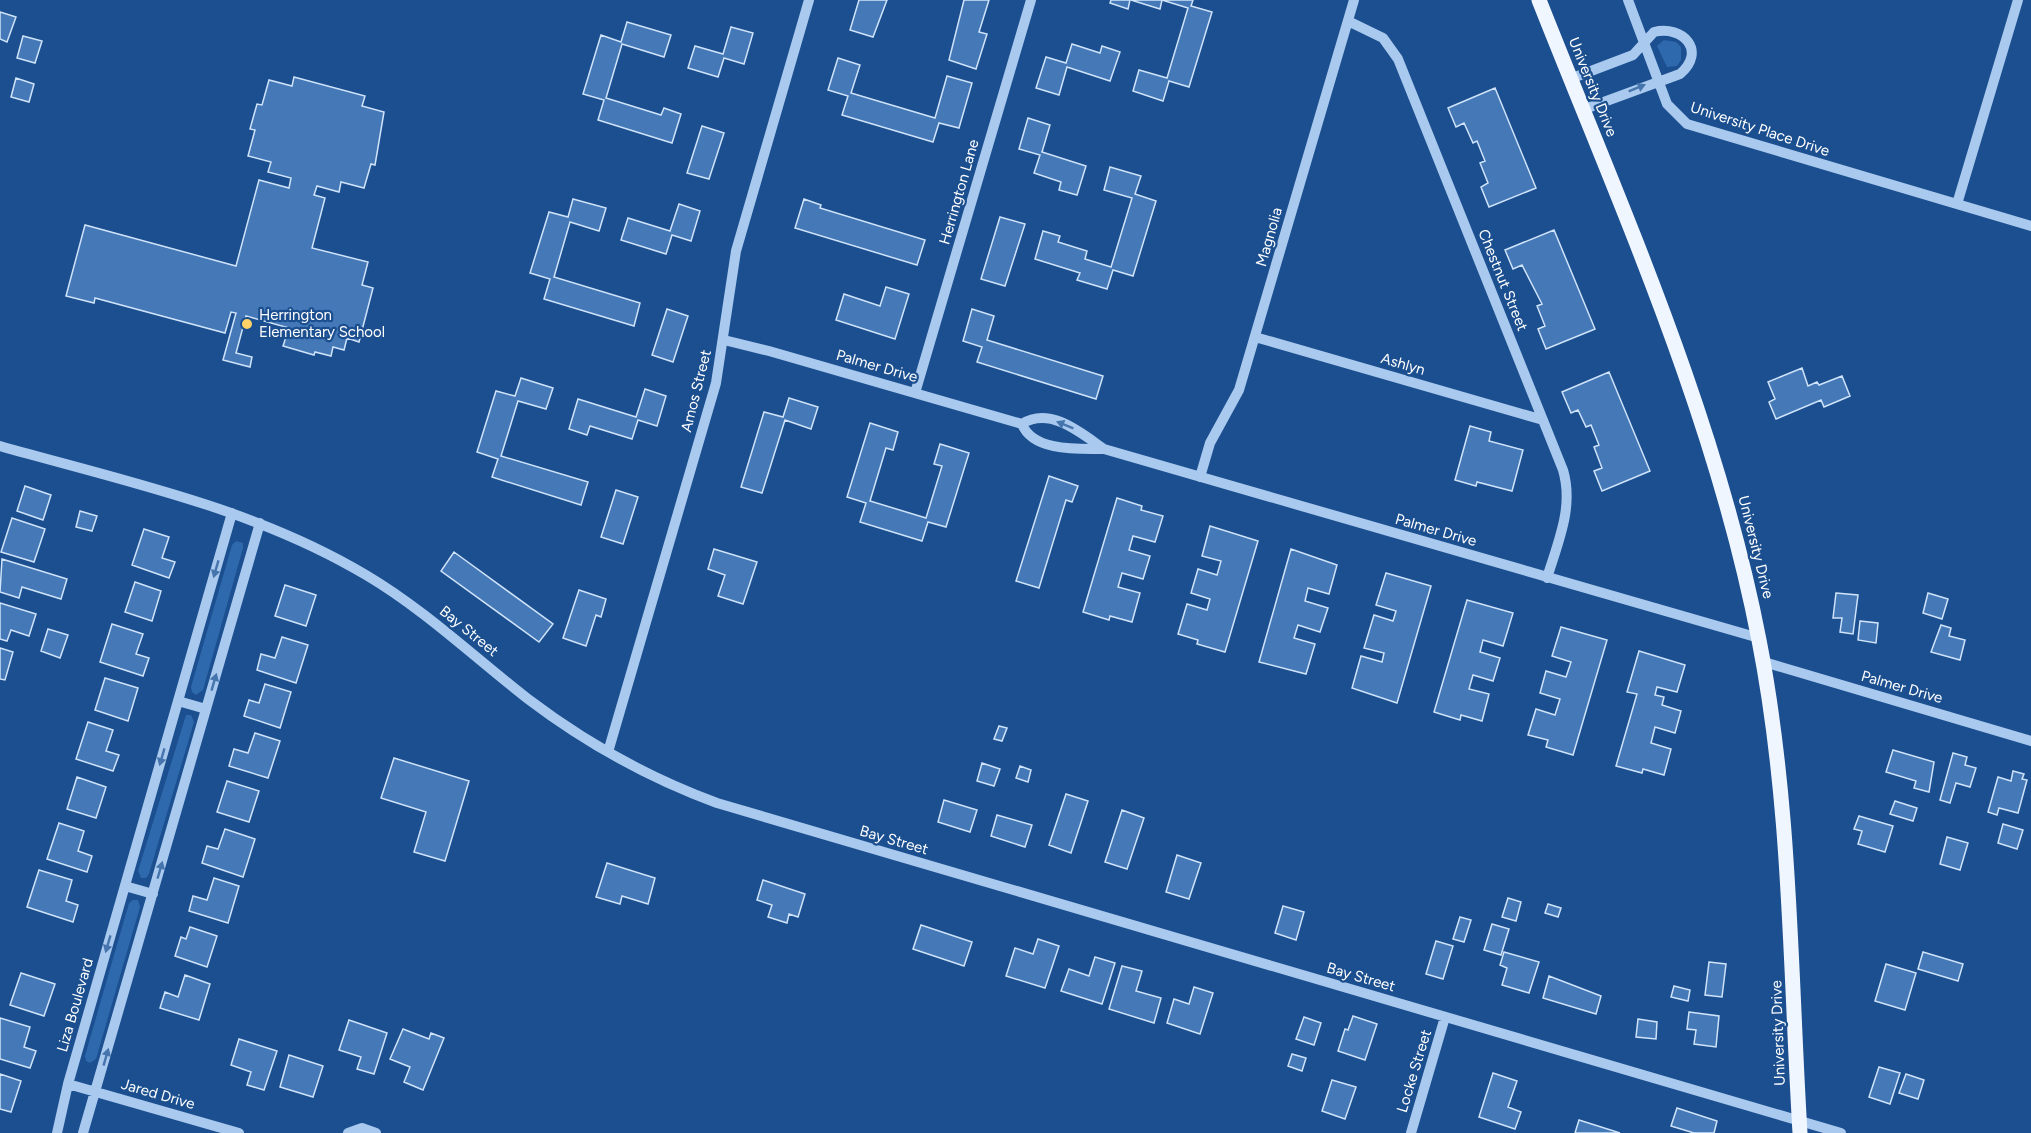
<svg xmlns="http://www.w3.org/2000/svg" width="2031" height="1133" font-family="Figtree,sans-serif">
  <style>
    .green { fill: #2e69ad }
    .building { fill: #4478b7; stroke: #cfe3fa; stroke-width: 1.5 }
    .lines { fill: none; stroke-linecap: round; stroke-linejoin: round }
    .minor { stroke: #a9c9ee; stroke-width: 10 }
    .major { stroke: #f0f6ff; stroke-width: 15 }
    .oneway { fill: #4674ac }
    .poi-dot { fill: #ffd166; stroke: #1b4f8f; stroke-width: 2 }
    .labels { text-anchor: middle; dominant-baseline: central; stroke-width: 4.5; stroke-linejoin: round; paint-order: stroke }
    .street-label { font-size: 15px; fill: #fff; stroke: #1b4f8f }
    .poi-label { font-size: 15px; fill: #fff; stroke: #1b4f8f; text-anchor: start }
  </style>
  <rect width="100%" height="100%" fill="#1b4f8f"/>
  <path class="green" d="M1664 40 1676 42 1681 47V60L1677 66 1667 67 1657 46Z
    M236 541 243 543V548L203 690 196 695 192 692 191 687 232 545Z
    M186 715H191L194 722 149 874 146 878H141L138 871Z
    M133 900H138L140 907 96 1059 90 1063 86 1061 85 1056 129 903Z"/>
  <path class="building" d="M859 0H887L873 37 850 30Z
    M964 0H989L979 32 987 34 976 69 949 60Z
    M1111 0H1130L1128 9 1110 3Z
    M1131 0H1193L1191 6 1212 12 1189 87 1169 81 1163 101 1133 91 1139 70 1167 78 1188 8 1162 0 1160 9Z
    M0 12 16 17 7 42 0 39Z
    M627 22 671 35 664 57 622 44 606 98 661 115 664 108 681 114 672 143 598 120 604 100 583 94 601 35 621 42Z
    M731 27 753 33 744 64 724 58 718 77 688 68 695 46 723 54Z
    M23 36 42 41 35 63 17 58Z
    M1072 44 1100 53 1102 46 1120 52 1110 81 1067 67 1059 95 1036 88 1046 57 1066 63Z
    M838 58 860 65 851 93 935 118 947 76 972 83 959 128 939 123 933 142 842 115 848 96 828 90Z
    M294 77 365 96 362 106 384 112 375 165 371 164 364 188 341 182 339 192 317 186 314 195 325 198 312 248 368 262 362 285 373 288 359 342 347 338 344 350 333 347 331 356 315 352 314 355 283 346 289 328 246 316 236 353 252 357 250 367 223 360 236 313 231 312 225 333 95 298 94 303 66 296 85 225 236 266 259 180 289 188 291 178 268 172 271 162 248 156 255 130 250 129 257 104 262 105 269 80 292 86Z
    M16 78 34 84 29 102 11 97Z
    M1495 88 1536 188 1489 207 1481 187 1488 183 1480 163 1485 161 1477 141 1473 143 1464 123 1456 127 1448 108Z
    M1028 118 1050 125 1042 152 1086 166 1077 195 1059 190 1061 182 1034 173 1040 155 1019 149Z
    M702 126 724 133 709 179 687 173Z
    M1110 167 1141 176 1135 194 1156 201 1133 276 1113 270 1107 289 1077 280 1080 273 1035 259 1043 231 1060 236 1058 242 1087 251 1085 259 1111 267 1132 198 1104 190Z
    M573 199 606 208 599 231 570 222 554 277 640 303 634 326 544 299 550 279 530 273 549 212 568 217Z
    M804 199 821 205 820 208 925 240 917 265 795 228Z
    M679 204 700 211 691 241 672 235 666 254 621 240 628 218 670 231Z
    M1000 217 1025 224 1005 286 981 279Z
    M1554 230 1595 329 1546 349 1538 329 1545 326 1537 306 1542 304 1522 265 1513 269 1505 250Z
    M886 287 909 294 895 339 836 320 844 294 880 306Z
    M667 309 688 316 673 362 652 355Z
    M972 309 994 316 987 340 1103 376 1096 399 977 362 982 347 963 341Z
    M1802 368 1808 386 1817 382 1819 385 1842 376 1850 396 1824 407 1821 400 1776 419 1769 402 1775 399 1768 382Z
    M1609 372 1650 471 1602 491 1594 471 1602 468 1594 447 1599 445 1591 425 1586 427 1578 410 1571 413 1562 392Z
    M521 378 553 388 546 409 518 401 501 456 588 482 581 505 492 477 498 459 477 452 496 391 515 396Z
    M645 389 666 396 657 426 638 420 632 439 590 426 587 435 569 429 578 399 636 417Z
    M789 398 818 407 811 429 785 420 762 493 741 487 764 412 783 417Z
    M870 423 898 432 893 450 886 448 870 501 926 518 942 466 934 464 940 444 969 453 946 527 928 522 922 541 860 522 866 503 847 497Z
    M1470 426 1491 432 1489 441 1523 450 1512 491 1477 482 1476 486 1455 480Z
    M1049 476 1078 486 1072 502 1066 500 1039 588 1016 581Z
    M25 486 51 495 43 520 17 511Z
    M616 490 638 497 623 544 601 537Z
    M1117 498 1142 506 1141 510 1163 516 1155 542 1133 536 1129 550 1150 556 1143 579 1122 573 1118 587 1140 593 1132 622 1110 616 1109 620 1083 612Z
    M80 511 97 516 92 531 76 527Z
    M12 518 45 529 34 562 1 552Z
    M1210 526 1258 541 1225 652 1197 644 1198 640 1178 634 1187 604 1207 610 1210 599 1191 593 1198 569 1217 575 1221 561 1202 556Z
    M144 529 169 537 162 558 175 562 169 578 132 565Z
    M714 549 757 562 743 604 718 596 725 575 708 569Z
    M1291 549 1337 565 1329 594 1308 588 1305 601 1328 608 1320 632 1298 625 1294 638 1315 644 1306 674 1259 662Z
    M454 552 553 624 539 642 441 571Z
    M2 559 67 579 61 599 22 587 19 598 0 592Z
    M1386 573 1431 586 1397 703 1352 688 1361 656 1382 662 1384 653 1364 648 1374 615 1393 621 1396 611 1376 605Z
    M135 582 161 591 152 621 125 612Z
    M285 585 316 595 306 626 275 616Z
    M579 590 606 599 601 617 596 615 586 646 563 638Z
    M1836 593 1858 595 1853 634 1840 632 1842 618H1833Z
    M1928 593 1948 599 1942 619 1923 613Z
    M1467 600 1513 613 1503 646 1483 640 1480 652 1500 658 1493 681 1473 675 1469 689 1489 694 1482 721 1461 715 1460 720 1434 712Z
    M0 603 36 614 29 636 11 630 7 641 0 639Z
    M1860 621 1878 623 1876 643 1858 640Z
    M112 624 143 634 136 654 149 658 143 676 100 662Z
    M1941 625 1951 628 1949 636 1965 640 1960 660 1931 652Z
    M1561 627 1607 640 1573 755 1546 747 1548 740 1528 735 1536 709 1555 715 1560 699 1540 693 1546 671 1566 677 1571 662 1552 656Z
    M48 629 68 635 60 658 41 651Z
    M282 637 308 645 296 683 257 670 261 654 275 658Z
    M0 648 13 652 5 680 0 679Z
    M1639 651 1685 665 1677 692 1657 687 1655 695 1664 697 1662 705 1681 711 1675 733 1655 727 1651 743 1671 749 1664 775 1643 769 1642 773 1616 766 1637 694 1627 692Z
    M105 678 138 688 128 721 95 710Z
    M265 684 291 692 280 728 244 716 249 700 259 703Z
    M88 722 113 730 106 751 119 755 113 771 76 759Z
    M999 726 1007 728 1002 741 994 739Z
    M255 733 280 741 268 778 229 766 234 749 248 753Z
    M1893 750 1934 762 1929 792 1914 788 1916 781 1886 772Z
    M1953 753 1967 757 1965 765 1976 768 1970 787 1956 783 1950 803 1940 800Z
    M394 758 469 781 445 861 414 852 426 812 381 798Z
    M982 763 1000 769 994 786 977 781Z
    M1020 766 1031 770 1028 782 1016 778Z
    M2013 771 2024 774 2022 779 2027 780 2018 813 1999 808 1997 815 1988 812 1998 777 2011 781Z
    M77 777 106 787 96 818 67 809Z
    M227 781 259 791 249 822 217 812Z
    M1066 794 1088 801 1071 853 1049 845Z
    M944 800 977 810 970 832 938 822Z
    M1895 801 1917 808 1913 821 1890 814Z
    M1122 810 1144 818 1127 869 1105 862Z
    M997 815 1032 825 1025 847 991 836Z
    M1859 816 1893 826 1885 852 1858 844 1862 831 1854 829Z
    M59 823 84 831 78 851 92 856 87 872 47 859Z
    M2003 824 2023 830 2017 849 1998 843Z
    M225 829 255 839 243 877 202 863 207 846 218 849Z
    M1947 837 1968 843 1960 870 1940 864Z
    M1177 855 1201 863 1189 899 1166 892Z
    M607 863 655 878 648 904 622 896 620 904 596 897Z
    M39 870 72 880 66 901 78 905 73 922 27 907Z
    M214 878 239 886 228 923 189 911 193 896 207 900Z
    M763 880 805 894 798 917 789 914 787 923 768 917 772 905 757 900Z
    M1508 898 1521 902 1516 921 1502 917Z
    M1548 904 1561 908 1558 917 1545 913Z
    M1283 906 1304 912 1296 940 1275 933Z
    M1460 917 1471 920 1464 942 1453 939Z
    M1492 924 1509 929 1501 955 1484 950Z
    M921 925 972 942 964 966 913 949Z
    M190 927 217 936 207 967 175 956 181 937 186 939Z
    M1038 939 1059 946 1045 988 1006 976 1015 948 1033 954Z
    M1436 941 1453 946 1443 979 1426 974Z
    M1504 952 1539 962 1529 993 1502 985 1507 968 1500 965Z
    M1923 952 1963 964 1958 981 1918 969Z
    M1095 957 1115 963 1102 1004 1061 991 1069 969 1089 976Z
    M1709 962 1726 964 1722 997 1705 995Z
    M1886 964 1916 973 1905 1010 1875 1001Z
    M1122 966 1142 971 1136 991 1161 998 1154 1023 1109 1009Z
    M21 973 55 984 44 1016 10 1005Z
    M185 975 210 984 199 1020 160 1008 165 992 178 997Z
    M1549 976 1601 996 1596 1014 1543 998Z
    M1674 986 1690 990 1688 1001 1671 997Z
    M1194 987 1213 993 1200 1034 1167 1023 1174 999 1189 1004Z
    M1689 1012 1719 1016 1716 1047 1694 1044 1696 1030 1687 1029Z
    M1353 1016 1377 1024 1365 1060 1338 1051 1345 1029 1348 1030Z
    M1304 1017 1321 1023 1314 1045 1296 1039Z
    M0 1018 30 1027 24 1047 36 1051 30 1068 0 1059Z
    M1638 1019 1657 1022 1656 1039 1636 1037Z
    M349 1020 387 1033 374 1074 357 1069 361 1057 339 1050Z
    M403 1029 429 1039 431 1033 444 1038 423 1090 404 1082 410 1067 390 1059Z
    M239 1039 277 1051 264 1090 247 1085 251 1072 231 1065Z
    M1292 1054 1306 1058 1302 1071 1288 1066Z
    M289 1055 323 1066 313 1097 280 1087Z
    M1879 1067 1900 1073 1890 1104 1869 1097Z
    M1493 1073 1517 1081 1508 1107 1521 1112 1515 1129 1479 1117Z
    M0 1074 21 1081 11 1112 0 1109Z
    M1906 1074 1924 1080 1918 1099 1899 1093Z
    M1332 1080 1356 1087 1345 1119 1322 1111Z
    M1677 1108 1717 1121 1714 1133H1694L1671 1126Z
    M1579 1120 1620 1133H1575Z"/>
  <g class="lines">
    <path class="minor" d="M1628 0 1667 104 1687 124 2031 226
      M1348 21 1383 38 1398 59 1563 470C1574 507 1558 542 1547 578
      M1570 79 1633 55 1654 32C1683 25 1707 51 1680 74L1582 110
      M1957 204 2018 0
      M1255 337 1543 420
      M724 340 769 351 1022 424C1050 406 1081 433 1104 449
      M915 393 1031 0
      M1022 424C1033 452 1079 449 1104 449L1759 638
      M0 446C124 481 254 508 366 575 425 610 474 657 528 699 586 743 649 778 717 803L1841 1133
      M1200 477 1210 443 1239 390 1354 0
      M1764 662 2031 741
      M178 701 206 709
      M608 752 716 383 736 251 809 0
      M125 886 153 894
      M68 1084 239 1133
      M57 1133 68 1084 232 513
      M83 1133 260 523
      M348 1133 362 1128 376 1133
      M1411 1133 1445 1017"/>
    <path class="major" d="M1539 0C1622 210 1716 417 1759 640 1791 803 1790 968 1800 1133"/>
  </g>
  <defs><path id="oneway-solid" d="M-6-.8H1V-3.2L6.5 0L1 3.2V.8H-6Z" transform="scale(1.5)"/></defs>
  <g class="oneway">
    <use href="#oneway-solid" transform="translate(1637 88) rotate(-22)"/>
    <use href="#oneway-solid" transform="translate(1065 425) rotate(-158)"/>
    <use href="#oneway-solid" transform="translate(216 569) rotate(106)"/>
    <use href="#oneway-solid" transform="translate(214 682) rotate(-74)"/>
    <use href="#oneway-solid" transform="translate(162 757) rotate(106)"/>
    <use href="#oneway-solid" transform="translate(160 870) rotate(-74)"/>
    <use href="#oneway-solid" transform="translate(108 944) rotate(106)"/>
    <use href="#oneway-solid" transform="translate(106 1057) rotate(-74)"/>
  </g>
  <circle class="poi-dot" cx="247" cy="324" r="6"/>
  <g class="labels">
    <g class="street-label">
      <text transform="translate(1593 87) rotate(68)">University Drive</text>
      <text transform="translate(1760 129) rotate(18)">University Place Drive</text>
      <text transform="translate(959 192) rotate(-74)">Herrington Lane</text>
      <text transform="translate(1269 237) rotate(-74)">Magnolia</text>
      <text transform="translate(1503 280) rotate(68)">Chestnut Street</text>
      <text transform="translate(1403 364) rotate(16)">Ashlyn</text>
      <text transform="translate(877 366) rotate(16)">Palmer Drive</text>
      <text transform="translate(696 391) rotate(-76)">Amos Street</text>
      <text transform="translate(1436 530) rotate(16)">Palmer Drive</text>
      <text transform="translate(1756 547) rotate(76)">University Drive</text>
      <text transform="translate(469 631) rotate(39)">Bay Street</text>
      <text transform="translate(1902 687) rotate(16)">Palmer Drive</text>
      <text transform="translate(894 840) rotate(16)">Bay Street</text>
      <text transform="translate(1361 977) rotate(16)">Bay Street</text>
      <text transform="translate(75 1005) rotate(-74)">Liza Boulevard</text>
      <text transform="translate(1778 1033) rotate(-92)">University Drive</text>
      <text transform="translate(1414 1071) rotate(-73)">Locke Street</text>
      <text transform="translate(158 1094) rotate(16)">Jared Drive</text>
    </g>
    <g class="poi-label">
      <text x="259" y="315">Herrington<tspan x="259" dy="17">Elementary School</tspan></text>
    </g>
  </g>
</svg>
